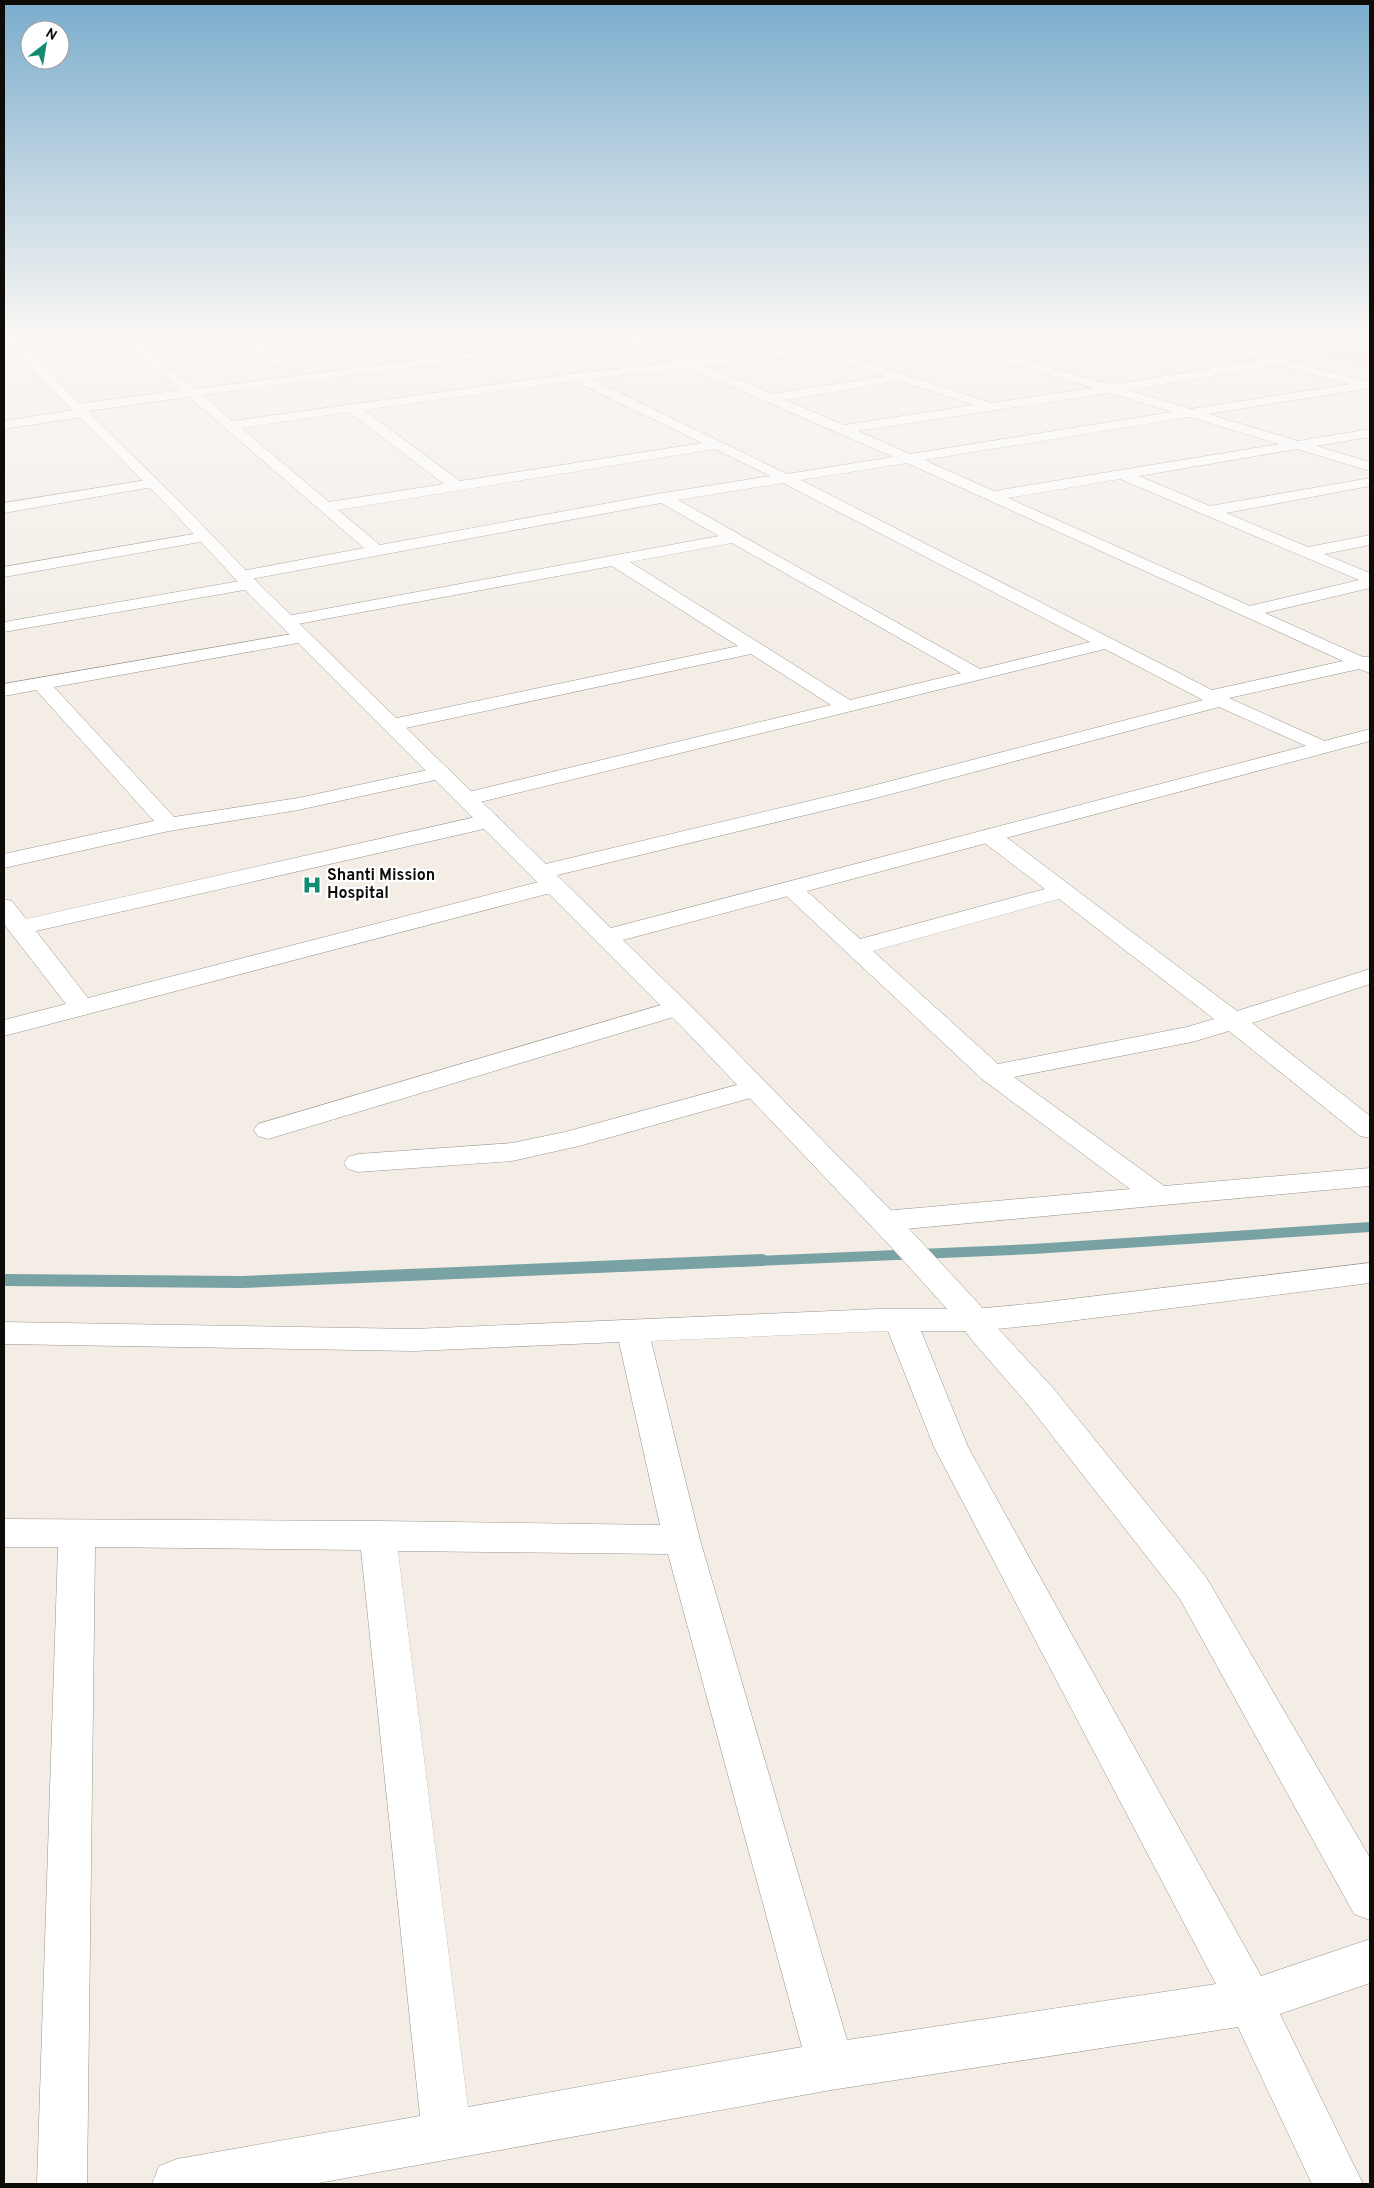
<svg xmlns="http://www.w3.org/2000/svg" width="1374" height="2188" font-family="Overpass,sans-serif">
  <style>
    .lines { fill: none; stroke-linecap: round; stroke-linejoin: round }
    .stream-far1 { stroke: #79a2a5; stroke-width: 10 }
    .stream { stroke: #79a2a5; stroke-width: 12 }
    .minor-casing { stroke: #98938d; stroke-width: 1 }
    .tertiary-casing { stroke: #98938d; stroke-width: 1 }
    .primary-casing { stroke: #a48183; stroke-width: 1 }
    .trunk-casing { stroke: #a48183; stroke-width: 1 }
    .minor { fill: #fff; fill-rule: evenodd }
    .tertiary { fill: #fff; fill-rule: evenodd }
    .primary { fill: #f9d9dc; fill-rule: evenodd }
    .trunk { fill: #f7ccd0; fill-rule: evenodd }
    .labels { text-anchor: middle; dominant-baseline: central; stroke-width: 4.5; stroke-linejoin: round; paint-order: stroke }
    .poi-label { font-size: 16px; font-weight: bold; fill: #0d0c09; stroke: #fff; text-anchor: start }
  </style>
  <rect width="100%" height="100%" fill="#f3ede6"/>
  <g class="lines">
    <path class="stream-far1" d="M732 1262 1033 1249 1370 1227"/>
    <path class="stream" d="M4 1280 242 1282 762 1260"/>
    <g class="minor-casing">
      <path id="minor" d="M38 335H75L69 339 4 346V338Z
        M118 335H131L195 389 605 335H636L692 360 913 335H942L1111 385 1262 360 1177 338 1175 335H1194L1364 381 1370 380V388L1208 414 1298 441 1370 429V437L1316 446 1370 462V471L1297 449 1139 476 1210 506 1370 478V486L1226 513 1308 547 1370 535V545L1324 554 1370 573V588L1265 613 1363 657H1370V673L1359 669 1229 698 1329 743 1332 747 1329 751 1322 753 1219 707 876 798 541 879 533 877 530 872 533 867 864 788 1203 700 1105 649 468 805 460 804 457 799 460 794 831 705 751 654 392 731 385 729 382 725 385 721 392 719 738 646 612 566 287 626 281 625 278 621 281 617 287 616 719 536 661 503 251 579 256 580 258 584 256 588 250 589 4 632V622L240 581 234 576 236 572 364 548 189 397 88 411 90 413 88 416 83 417 4 429V421L73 410 71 408 73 405 78 404 181 390ZM623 339 676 362 577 373 232 421 203 395ZM933 340 1093 388 991 403 834 351ZM819 353 885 376 772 394 706 366ZM1279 365 1349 384 1191 409 1128 390ZM689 368 893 457 787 474 591 379ZM575 381 702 443 460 481 364 410ZM900 381 974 405 844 425 785 400ZM1110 393 1172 412 910 454 858 431ZM349 412 444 484 329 502 241 428ZM1190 417 1279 444 994 491 924 460ZM715 449 770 476 663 493 380 545 338 510ZM907 463 1343 661 1212 690 801 480ZM1120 479 1359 580 1250 606 1008 498ZM783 483 1090 642 980 669 678 500ZM732 543 961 673 850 700 630 562Z
        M234 335H248L264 346 359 335H393L387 339 273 352 284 361 278 365 274 364Z
        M153 479 158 480 160 483 158 486 4 513V503Z
        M205 532 211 534 213 537 211 540 4 577V567Z
        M303 632 309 633 312 637 309 641 54 687 174 817 298 798 442 767 449 769 452 773 449 777 298 810 169 831 4 868V854L154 821 36 690 4 696V684Z
        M489 814 497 816 500 821 497 826 36 931 88 998 554 878 562 880 566 885 562 890 4 1036V1020L66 1004 7 928 4 922V899L12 901 26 919Z
        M990 829 998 831 1237 1011 1370 969V984L1252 1023 1370 1116V1138L1360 1136 1229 1031 1192 1042 1014 1077 1164 1186 1370 1168V1186L884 1231 873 1228 869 1221 873 1214 884 1211 1130 1189 982 1079 779 889 783 884 791 882 799 884 860 939 1045 889 982 841 979 836 982 831ZM1059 899 1214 1019 1187 1027 998 1064 873 951Z
        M678 1000 687 1003 691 1008 687 1013 278 1136 268 1139 258 1136 254 1130 258 1124Z
        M755 1080 765 1082 769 1088 765 1094 579 1146 512 1161 358 1172 348 1169 344 1163 348 1157 358 1154 512 1143 565 1132Z
        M1370 1263V1283L1038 1325 974 1331H921L968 1447 1261 1976 1370 1939V1983L1280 2014 1363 2184H1312L1238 2027 831 2090 313 2184H152L159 2166 177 2159 420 2116 361 1550 95 1547 87 2184H37L58 1547H4V1519L378 1521 660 1525 619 1342 414 1351 4 1344V1322L414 1329 879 1309H974L1038 1303ZM888 1331 934 1447 1216 1984 847 2040 700 1540 651 1341ZM398 1551 668 1554 802 2047 468 2107Z"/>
    </g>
    <g class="tertiary-casing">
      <path id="tertiary" d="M4 335H11L175 497 262 587 611 928 1370 729V741L623 940 703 1018 914 1234 979 1304 993 1323 1053 1388 1206 1577 1370 1858V1920L1354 1914 1180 1599 1029 1406 971 1339 957 1320 892 1248 685 1030 250 595 165 503 4 340Z"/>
    </g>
    <g class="primary-casing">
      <path id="primary" d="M1256 335H1275L1370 358V366L1258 338Z
        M1338 335H1358L1370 337V345L1340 338Z"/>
    </g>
    <g class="trunk-casing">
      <path id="trunk" d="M1284 335H1303L1370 351V359L1286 338Z"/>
    </g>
    <use href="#minor" class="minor"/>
    <use href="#tertiary" class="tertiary"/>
    <use href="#primary" class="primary"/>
    <use href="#trunk" class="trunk"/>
  </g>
  <linearGradient id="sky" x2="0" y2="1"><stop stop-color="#7badcd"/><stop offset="0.52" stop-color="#faf7f4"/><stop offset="1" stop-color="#faf7f4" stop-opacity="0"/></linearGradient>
  <rect width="1374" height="641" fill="url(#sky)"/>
  <defs>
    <g id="hospital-bare" transform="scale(1.5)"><path d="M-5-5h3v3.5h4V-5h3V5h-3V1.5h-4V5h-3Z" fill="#0f8c71" stroke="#fff" stroke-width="2.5" paint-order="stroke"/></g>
  </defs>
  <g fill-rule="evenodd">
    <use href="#hospital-bare" x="312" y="885"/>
  </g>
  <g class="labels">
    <g class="poi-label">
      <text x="327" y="876">Shanti Mission<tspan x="327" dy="18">Hospital</tspan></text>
    </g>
  </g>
  <rect width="1374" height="2188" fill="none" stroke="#0d0c09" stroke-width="10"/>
  <g transform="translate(45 45) rotate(31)"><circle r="24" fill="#ffffff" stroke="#9e9e9d"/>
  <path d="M0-4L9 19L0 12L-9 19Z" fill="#0f8c71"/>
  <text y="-8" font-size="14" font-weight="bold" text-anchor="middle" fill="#0d0c09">N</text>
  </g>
</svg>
